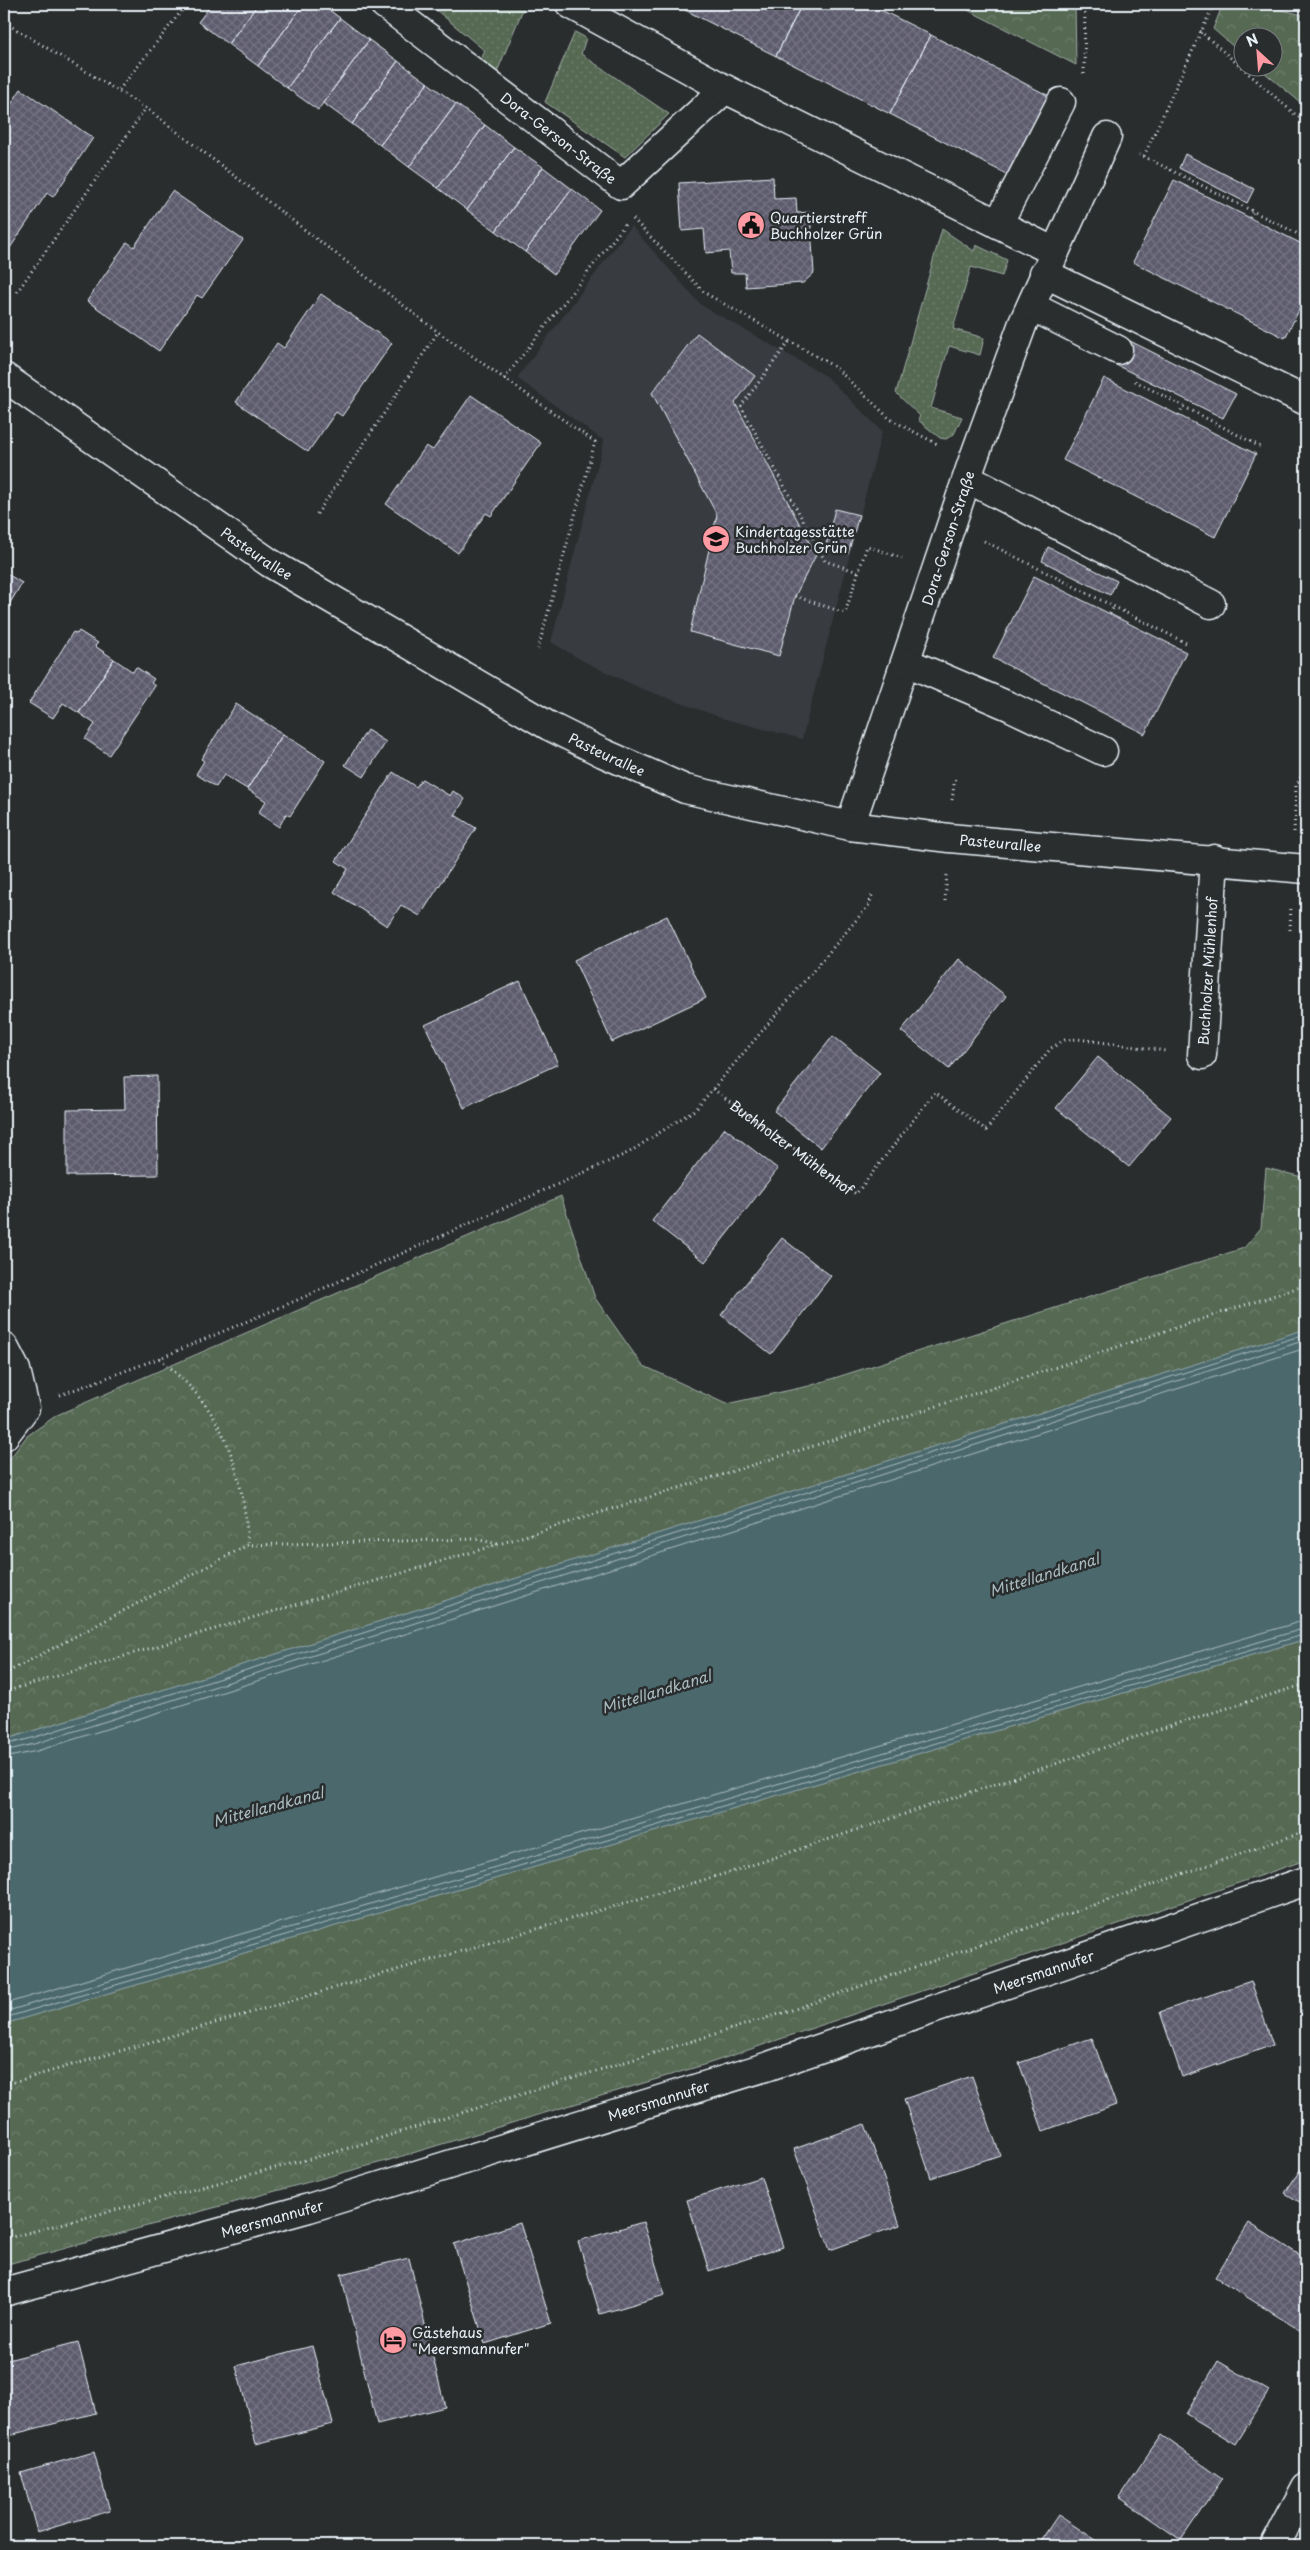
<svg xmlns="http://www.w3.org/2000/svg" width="1310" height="2550" font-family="'Playpen Sans',sans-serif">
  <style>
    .built { fill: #393b41 }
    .grass { fill: url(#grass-dots); stroke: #9fada6 }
    .park { fill: url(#park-crowns); stroke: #9fada6 }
    .water { fill: #4b696d; stroke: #8a9fa5 }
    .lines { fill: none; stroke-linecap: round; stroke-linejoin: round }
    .shore { stroke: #a9bbc0; stroke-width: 1 }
    .building { fill: url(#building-cross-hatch); stroke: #e8f1f8 }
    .minor-casing { stroke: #e8f1f8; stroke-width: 31 }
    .path { stroke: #e8f1f8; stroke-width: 3; stroke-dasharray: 1 4; stroke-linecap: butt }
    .minor { stroke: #2a2d2e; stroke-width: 28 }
    .labels { text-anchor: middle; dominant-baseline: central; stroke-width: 5; stroke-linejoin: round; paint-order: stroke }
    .street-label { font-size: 14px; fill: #e8f1f8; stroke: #2a2d2e }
    .poi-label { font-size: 14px; fill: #e8f1f8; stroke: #2a2d2e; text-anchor: start }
    .water-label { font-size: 15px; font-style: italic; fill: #a9bbc0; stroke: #2a2d2e }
  </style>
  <defs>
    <pattern id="grass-dots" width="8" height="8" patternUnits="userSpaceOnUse" patternTransform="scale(1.25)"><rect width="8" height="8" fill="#566953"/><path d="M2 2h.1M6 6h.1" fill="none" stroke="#6e7f6c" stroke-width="1.8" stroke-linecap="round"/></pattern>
    <pattern id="park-crowns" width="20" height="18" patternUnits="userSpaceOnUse" patternTransform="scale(1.25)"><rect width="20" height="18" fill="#566953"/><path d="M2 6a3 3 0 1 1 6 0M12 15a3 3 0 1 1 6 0" fill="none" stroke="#6e7f6c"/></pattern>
    <pattern id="building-cross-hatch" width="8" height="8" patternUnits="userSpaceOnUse" patternTransform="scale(1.25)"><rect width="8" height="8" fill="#5d5b6d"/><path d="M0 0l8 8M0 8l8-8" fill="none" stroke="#747383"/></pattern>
  </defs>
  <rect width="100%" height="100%" fill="#2a2d2e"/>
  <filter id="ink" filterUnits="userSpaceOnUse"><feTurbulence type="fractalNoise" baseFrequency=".02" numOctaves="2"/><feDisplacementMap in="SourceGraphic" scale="10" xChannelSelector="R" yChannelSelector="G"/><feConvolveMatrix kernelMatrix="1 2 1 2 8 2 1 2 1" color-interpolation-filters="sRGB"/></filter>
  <g filter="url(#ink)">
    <path class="built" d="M631 226 701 305 826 376 882 431 802 739 725 719 640 688 585 662 551 642 604 441 517 378Z"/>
    <path class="grass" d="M429 4H525L495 77 477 67 485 51Z
      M575 32 586 38 581 54 669 114 625 157 545 102Z
      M942 229 974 251 976 245 1007 260 1002 276 971 267 953 329 984 338 980 355 949 346 931 408 962 417 954 434 946 439 940 438 918 420 920 416 896 393Z"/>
    <path class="park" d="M956 4H1075L1076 65Z
      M1223 4H1260L1306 16V107L1259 68H1272V38H1242V54L1213 29Z
      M1266 1168 1306 1178V1329L4 1740V1466L27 1436 57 1415 561 1196 595 1298 642 1365 726 1404 809 1386 1244 1248 1261 1228Z
      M1306 1639V1860L710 2063 386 2161 4 2265V2024Z"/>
    <path class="water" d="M1306 1329V1639L4 2024V1740Z"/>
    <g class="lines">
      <path class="shore" d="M4 1745 32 1738 1306 1334
        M4 1751 34 1744 1306 1340
        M4 1758 37 1751 1306 1348
        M4 2004 1306 1620
        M4 2012 1306 1628
        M4 2018 1306 1634"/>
    </g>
    <path class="building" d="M212 4H258L228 44 198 22Z
      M258 4H304L258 66 228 44Z
      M304 4H321L340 18 287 88 258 66Z
      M673 4H802L776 56Z
      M802 4H869L931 35 890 114 776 56Z
      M340 18 369 40 318 110 287 88Z
      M931 35 1049 96 1008 175 890 114Z
      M369 40 398 61 352 124 323 103Z
      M398 61 428 83 380 145 352 124Z
      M428 83 456 104 409 167 380 145Z
      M21 89 93 138 53 197 47 193 10 248 4 244V115Z
      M456 104 485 125 438 188 409 167Z
      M485 125 514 147 467 210 438 188Z
      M514 147 543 167 496 231 467 210Z
      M1185 154 1254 189 1247 203 1179 168Z
      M543 167 572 189 525 252 496 231Z
      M773 177 774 199 796 198 797 213 810 212 814 273 803 283 746 287 745 273H731L729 251 706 253 704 229 682 231 679 183Z
      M1174 180 1306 246V296L1285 338 1133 262Z
      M572 189 600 210 554 274 525 252Z
      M172 191 243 240 202 298 197 295 159 351 87 301 127 242 134 247Z
      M321 294 392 343 342 416 336 412 308 452 236 402 277 343 284 348Z
      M697 333 755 376 735 403 816 555 795 596 779 656 690 632 717 515 652 393Z
      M1124 338 1236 394 1223 418 1112 363Z
      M1104 378 1256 454 1215 537 1063 460Z
      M471 395 541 443 491 516 486 513 458 553 386 504 426 446 433 450Z
      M835 509 859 515 848 554 825 549Z
      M1048 547 1117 581 1110 595 1042 561Z
      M4 572 22 583 4 613Z
      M1034 576 1186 652 1145 734 993 658Z
      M79 631 98 643 95 646 114 659 79 713 63 703 53 718 29 703 73 632 77 634Z
      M114 659 133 672 136 667 154 679 151 683 155 686 109 755 85 739 95 724 79 713Z
      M236 704 283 734 247 789 224 775 216 787 196 774 204 761 201 759Z
      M367 730 386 742 364 777 345 765Z
      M283 734 325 761 290 816 286 814 279 827 258 813 266 801 247 789Z
      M393 772 416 787 422 779 450 796 453 791 465 799 455 815 476 828 420 916 401 905 387 926 334 892 348 869 336 861Z
      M667 916 706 998 612 1042 574 960Z
      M959 959 1006 996 949 1069 901 1031Z
      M520 981 558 1064 464 1108 425 1025Z
      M833 1036 880 1073 821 1148 774 1111Z
      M1098 1057 1171 1117 1129 1167 1056 1108Z
      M157 1076 158 1175 67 1176V1110L125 1109 124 1077Z
      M725 1128 778 1169 705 1262 652 1221Z
      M782 1238 831 1276 771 1354 721 1315Z
      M1251 1981 1273 2045 1182 2077 1160 2012Z
      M1092 2038 1116 2105 1043 2131 1019 2063Z
      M972 2076 1000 2155 931 2178 904 2099Z
      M865 2124 900 2225 830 2250 794 2149Z
      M1306 2161V2206L1285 2193Z
      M761 2177 783 2247 709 2271 687 2200Z
      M643 2222 665 2295 600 2314 578 2241Z
      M520 2223 551 2323 485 2344 454 2244Z
      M1249 2223 1306 2259V2322L1301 2331 1215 2277Z
      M409 2258 445 2407 377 2424 341 2274Z
      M78 2342 96 2413 6 2436 4 2426V2361Z
      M312 2346 333 2424 256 2444 236 2366Z
      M1218 2361 1269 2391 1236 2444 1186 2414Z
      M1161 2435 1223 2478 1181 2540 1119 2497Z
      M94 2452 110 2511 37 2532 21 2473Z
      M1058 2515 1105 2546H1037Z"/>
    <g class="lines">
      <g class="minor-casing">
        <g id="minor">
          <path id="s2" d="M384 4 621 185 725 89"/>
          <path d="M570 4 725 89 1055 252 1023 323 972 463 850 826"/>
          <path d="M998 224 1061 102"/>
          <path d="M1055 252 1107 137"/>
          <path d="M1044 273 1306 401"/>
          <path d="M1031 306 1118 350"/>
          <path id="s3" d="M4 377 270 563 549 726 603 753 685 789 850 826 949 838 1306 869"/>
          <path d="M968 479 1211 604"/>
          <path d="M906 662 1011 707 1103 751"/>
          <path id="s4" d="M1202 1055 1214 859"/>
          <path d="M4 1347 16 1370 25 1408 4 1436"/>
          <path id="s5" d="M4 2292 309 2208 769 2066 1306 1881"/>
          <path d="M1275 2546 1306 2487"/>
        </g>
      </g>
      <g class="path">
        <path d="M1203 4 1210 9"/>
        <path d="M1295 4 1306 7"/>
        <path d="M4 22 146 108 438 332 595 442 538 649"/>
        <path d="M1200 31 1306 124"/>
        <path d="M1084 74 1085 4"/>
        <path d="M119 90 187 4"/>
        <path d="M1139 154 1306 238"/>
        <path d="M1144 156 1214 4"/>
        <path d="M1250 218 1253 211"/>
        <path d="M633 219 705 293 835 367 890 419 939 445"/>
        <path d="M17 292 146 108"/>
        <path d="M789 342 741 406 825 561 858 572"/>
        <path d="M504 379 627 222"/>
        <path d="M1135 381 1261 447"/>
        <path d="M1179 415 1183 406"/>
        <path d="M317 514 438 332"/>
        <path d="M984 541 1186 643"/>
        <path d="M795 596 845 613 867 546 902 558"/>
        <path d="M1110 614 1114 606"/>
        <path d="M952 800 955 777"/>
        <path d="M1296 807 1306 800"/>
        <path d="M1294 832 1296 786 1306 768"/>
        <path d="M945 901 947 874"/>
        <path d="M1290 930 1291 906"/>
        <path id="s1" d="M713 1089 856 1194 935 1092 986 1130 1051 1048 1065 1040 1078 1039 1166 1051"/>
        <path d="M160 1358C173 1371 187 1382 198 1396 233 1436 245 1494 248 1545"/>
        <path d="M60 1395 160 1358 295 1301 628 1153 696 1109 869 905 873 892"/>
        <path d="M4 1674 248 1545 475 1539 498 1544"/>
        <path d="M4 1692 499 1544 855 1433 1306 1285"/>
        <path d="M4 2085 734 1871 1169 1726 1306 1684"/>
        <path d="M4 2239 336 2152 792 2010 1306 1831"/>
      </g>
      <use href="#minor" class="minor"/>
    </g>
  </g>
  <defs>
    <g id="civic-disc" transform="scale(1.4375)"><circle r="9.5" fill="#ff9aa2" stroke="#2a2d2e"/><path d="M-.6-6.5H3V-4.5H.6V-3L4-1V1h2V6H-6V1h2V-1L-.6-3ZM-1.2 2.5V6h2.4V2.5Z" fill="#111"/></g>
    <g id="school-disc" transform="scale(1.4375)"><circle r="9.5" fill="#ff9aa2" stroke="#2a2d2e"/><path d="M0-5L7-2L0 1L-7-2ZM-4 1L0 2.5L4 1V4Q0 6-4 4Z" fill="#111"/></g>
    <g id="hotel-disc" transform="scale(1.4375)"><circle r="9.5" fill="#ff9aa2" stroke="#2a2d2e"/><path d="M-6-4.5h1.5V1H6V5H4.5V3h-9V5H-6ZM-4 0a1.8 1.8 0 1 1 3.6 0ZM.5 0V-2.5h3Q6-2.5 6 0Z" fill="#111"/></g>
  </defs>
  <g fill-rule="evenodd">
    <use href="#civic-disc" x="751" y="225"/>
    <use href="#school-disc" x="716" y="539"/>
    <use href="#hotel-disc" x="393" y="2340"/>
  </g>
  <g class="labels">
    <g class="street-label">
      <text stroke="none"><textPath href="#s2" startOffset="220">Dora-Gerson-Straße</textPath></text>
      <text transform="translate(948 538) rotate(-72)">Dora-Gerson-Straße</text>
      <text stroke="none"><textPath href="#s3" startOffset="308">Pasteurallee</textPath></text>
      <text stroke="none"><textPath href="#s3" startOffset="712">Pasteurallee</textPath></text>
      <text stroke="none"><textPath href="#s3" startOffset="1118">Pasteurallee</textPath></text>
      <text stroke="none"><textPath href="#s4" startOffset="84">Buchholzer Mühlenhof</textPath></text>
      <text stroke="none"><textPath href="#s1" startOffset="98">Buchholzer Mühlenhof</textPath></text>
      <text stroke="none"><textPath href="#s5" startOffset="1088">Meersmannufer</textPath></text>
      <text stroke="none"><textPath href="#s5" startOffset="682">Meersmannufer</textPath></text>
      <text stroke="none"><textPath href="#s5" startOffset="278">Meersmannufer</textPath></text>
    </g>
    <g class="poi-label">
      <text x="770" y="217">Quartierstreff<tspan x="770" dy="16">Buchholzer Grün</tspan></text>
      <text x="735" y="531">Kindertagesstätte<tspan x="735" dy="16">Buchholzer Grün</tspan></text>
      <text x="412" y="2332">Gästehaus<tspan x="412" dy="16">"Meersmannufer"</tspan></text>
    </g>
    <g class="water-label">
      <text transform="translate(1044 1574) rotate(-17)">Mittellandkanal</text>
      <text transform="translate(656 1691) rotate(-17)">Mittellandkanal</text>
      <text transform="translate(268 1806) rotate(-15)">Mittellandkanal</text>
    </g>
  </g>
  <rect width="1310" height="2550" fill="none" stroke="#2a2d2e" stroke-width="20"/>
  <rect x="10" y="10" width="1290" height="2530" fill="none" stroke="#e8f1f8" stroke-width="2" filter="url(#ink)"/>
  <g transform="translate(1258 52) rotate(334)"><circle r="24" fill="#2a2d2e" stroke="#767b7f"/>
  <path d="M0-4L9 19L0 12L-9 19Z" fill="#ff9aa2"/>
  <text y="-8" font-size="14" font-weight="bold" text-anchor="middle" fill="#e8f1f8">N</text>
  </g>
</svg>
